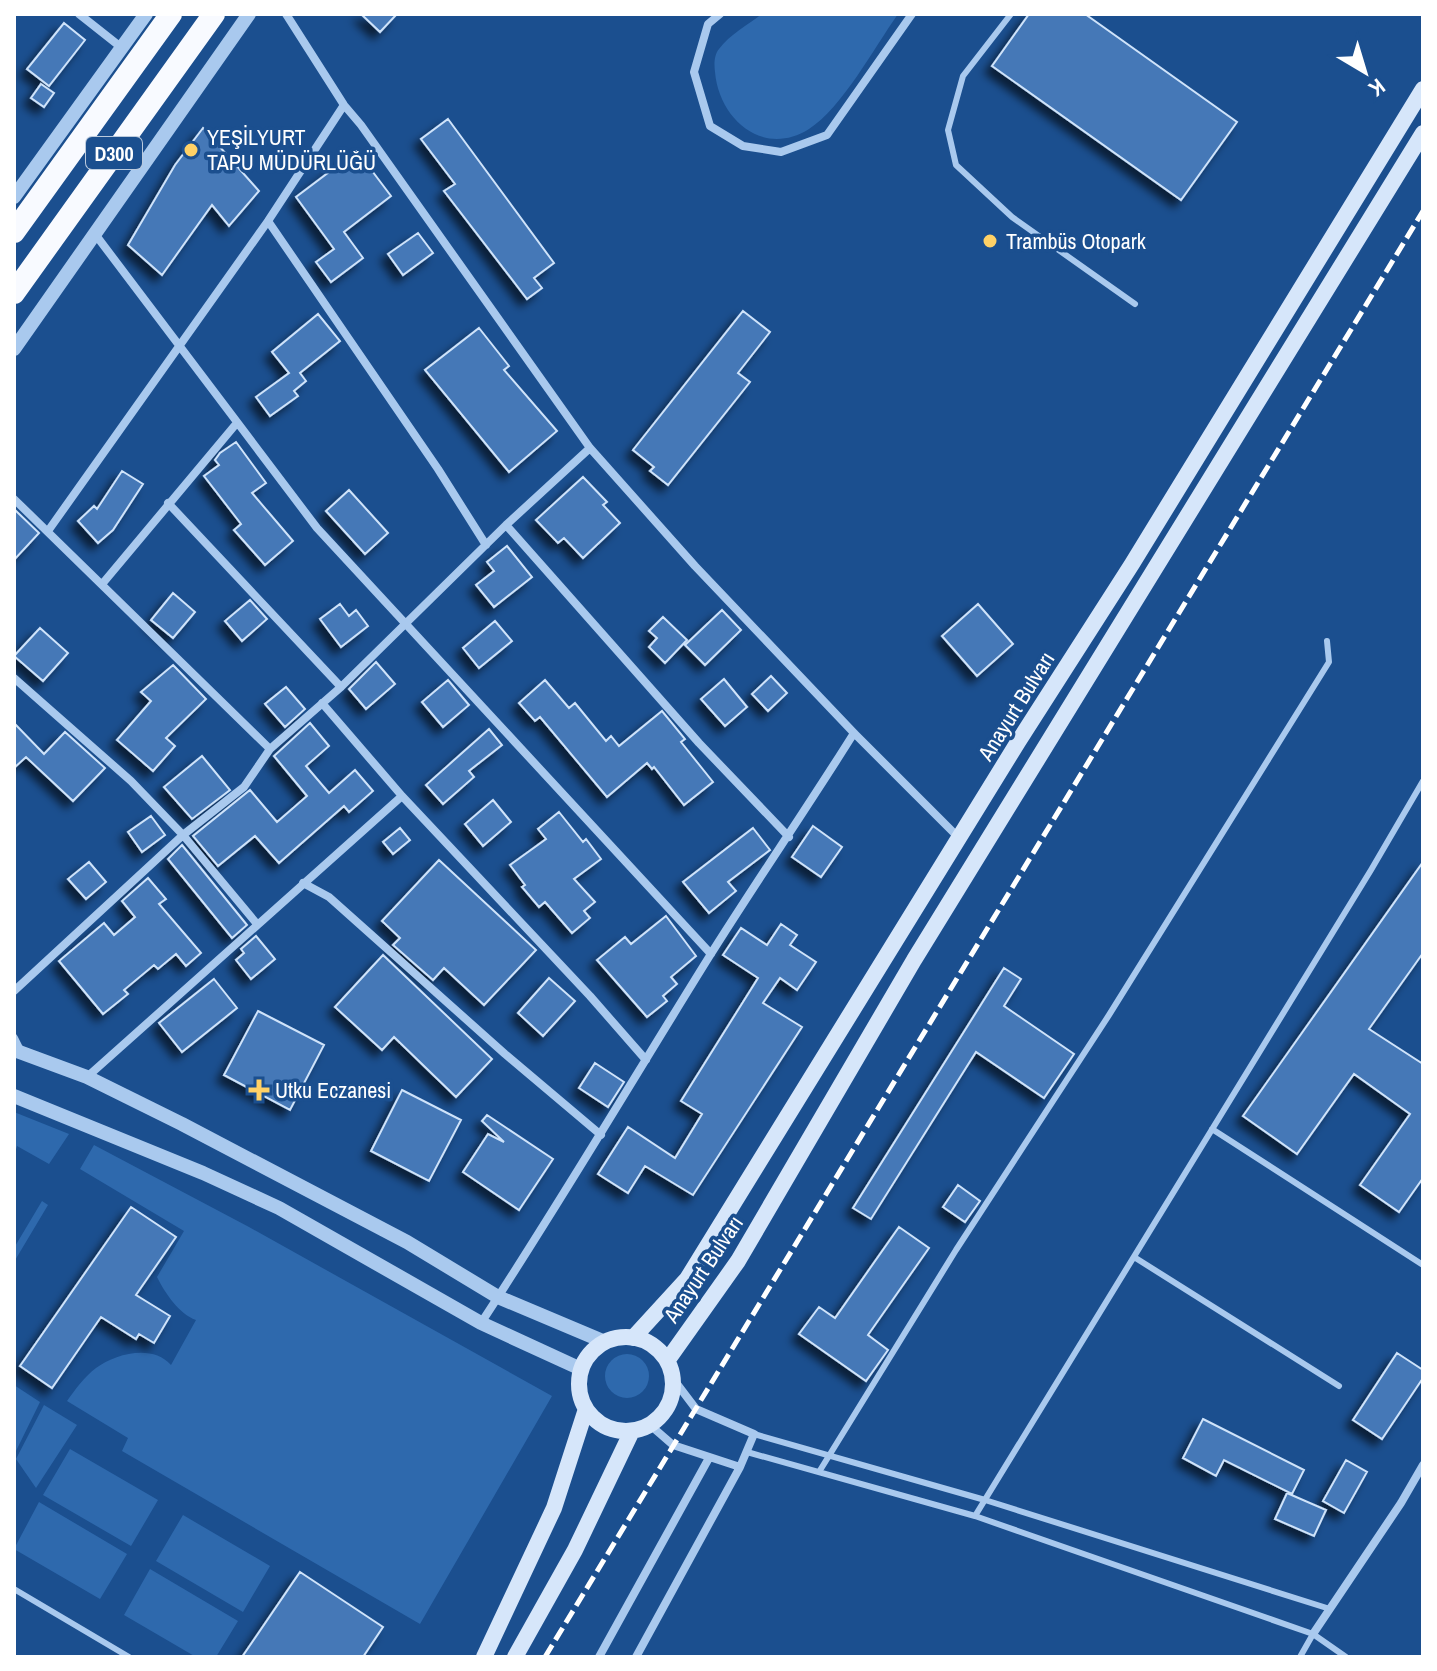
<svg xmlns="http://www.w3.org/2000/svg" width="1437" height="1671" font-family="'Archivo Narrow',sans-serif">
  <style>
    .green { fill: #2e69ad }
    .building { fill: #4478b7; stroke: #cfe3fa; stroke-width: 2; filter: url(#shadow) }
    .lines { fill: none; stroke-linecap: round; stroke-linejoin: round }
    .service { stroke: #a9c9ee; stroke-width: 6 }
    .minor { stroke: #a9c9ee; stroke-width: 8 }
    .tertiary { stroke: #a9c9ee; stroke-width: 14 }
    .secondary { stroke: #d6e6fa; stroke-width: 16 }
    .trunk { stroke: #f8faff; stroke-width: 22 }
    .rail { stroke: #fff; stroke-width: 5; stroke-dasharray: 14 6; stroke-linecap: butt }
    .poi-dot { fill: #ffd166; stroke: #1b4f8f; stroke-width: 3 }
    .labels { text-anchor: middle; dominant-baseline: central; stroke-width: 7; stroke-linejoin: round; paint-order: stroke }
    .shield { fill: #1b4f8f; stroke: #bbcadd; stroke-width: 2 }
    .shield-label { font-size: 20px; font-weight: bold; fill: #fff }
    .poi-label { font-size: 22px; fill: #fff; stroke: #1b4f8f; text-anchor: start }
    .street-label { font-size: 22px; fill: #fff; stroke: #1b4f8f }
  </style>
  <defs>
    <filter id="shadow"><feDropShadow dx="-7" dy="7" stdDeviation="4" flood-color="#0009"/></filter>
  </defs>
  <rect width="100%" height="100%" fill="#1b4f8f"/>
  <path class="green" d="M762 14H898C874 48 842 108 809 129 763 158 719 119 715 72 714 64 714 55 719 49 729 35 749 24 762 14Z
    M14 1112 69 1134 49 1164 17 1146 14 1156Z
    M94 1145 249 1227 552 1396 420 1624 122 1451 128 1438 67 1401C75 1390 84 1377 96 1368 116 1353 153 1344 171 1365L196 1320C179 1314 165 1293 157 1277L184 1231 80 1169Z
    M42 1201 48 1205 14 1262V1248Z
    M605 1376a22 22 0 1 1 44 0a22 22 0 1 1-44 0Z
    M14 1385 40 1402 16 1451 14 1450Z
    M44 1405 77 1425 36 1488 16 1459Z
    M70 1449 158 1500 131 1546 43 1495Z
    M39 1502 127 1554 100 1599 14 1549Z
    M183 1515 270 1566 243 1612 156 1561Z
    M150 1569 238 1621 216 1657H196L124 1615Z"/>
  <path class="building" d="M361 14H397L380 32Z
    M1029 14H1085L1237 122 1181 200 992 66Z
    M64 23 85 40 49 86 27 69Z
    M41 84 54 93 44 107 31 98Z
    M448 119 554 263 534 278 542 288 527 299 444 191 455 184 421 139Z
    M203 128 259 191 229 226 212 205 162 275 128 245 175 165Z
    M357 151 391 196 344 232 363 258 331 282 316 262 334 249 296 197Z
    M418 233 433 253 403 275 388 254Z
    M743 311 770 332 738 373 750 382 668 485 650 471 654 467 633 450Z
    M318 314 340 341 300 373 306 381 294 391 298 396 270 416 256 397 289 373 272 352Z
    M479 328 509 366 504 370 557 431 509 472 425 370Z
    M236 442 266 483 252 493 293 541 265 565 234 530 241 524 204 476 219 465 215 460 220 453Z
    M122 471 143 484 113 530 98 543 78 521 94 506 97 509Z
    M583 477 607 502 603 505 620 523 583 558 564 538 558 543 536 520Z
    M349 490 388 533 365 554 326 511Z
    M14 509 39 533 14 560Z
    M507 546 532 577 494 607 476 585 494 571 487 562Z
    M173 593 195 612 173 638 151 620Z
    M250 600 267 619 242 641 225 621Z
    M340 604 349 616 356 610 368 626 341 647 320 619Z
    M978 604 1013 644 977 676 942 636Z
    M722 610 741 630 705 665 685 645Z
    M663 617 687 640 665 663 649 647 657 638 649 631Z
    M495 621 512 641 479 668 463 648Z
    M40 628 68 653 43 681 14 656Z
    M376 662 395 684 366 709 349 689Z
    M173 665 206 699 166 738 175 746 153 771 117 740 151 701 141 692Z
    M771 676 787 693 768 711 752 694Z
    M724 679 747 707 725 726 701 699Z
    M448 680 469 705 443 727 422 702Z
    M545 680 569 708 575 703 606 741 611 736 619 746 662 711 685 739 681 742 713 782 684 805 654 767 652 769 647 763 607 797 540 717 535 721 519 703Z
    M286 687 305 709 285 727 265 704Z
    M14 723 44 754 65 732 105 768 73 801 26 757 14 768Z
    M310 723 329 746 306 766 329 793 355 770 373 791 349 812 344 806 279 863 255 836 218 866 193 836 250 790 277 822 307 796 274 756Z
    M489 729 502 745 469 771 474 777 443 804 426 785Z
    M202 756 230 790 192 819 164 787Z
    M493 800 511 822 483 846 465 824Z
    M559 812 583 842 586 839 601 859 574 879 595 902 584 911 590 918 572 933 545 902 539 907 522 887 525 885 510 865 546 839 538 829Z
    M151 816 165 835 142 852 128 832Z
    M813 826 842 847 821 877 792 857Z
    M400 828 410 840 393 854 383 842Z
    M753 828 770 850 728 882 736 891 709 913 683 882Z
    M182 845 247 925 232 938 168 859Z
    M439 860 536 950 484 1005 444 968 433 980 393 945 400 938 382 921Z
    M89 862 106 882 86 899 68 879Z
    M1423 862V953L1369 1029 1423 1064V1178L1399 1212 1360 1185 1410 1114 1354 1074 1297 1154 1243 1116Z
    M148 878 166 899 159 904 201 953 186 966 176 954 158 969 154 965 124 990 128 994 103 1014 59 961 104 923 114 935 135 917 122 901Z
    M666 916 696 956 671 977 677 984 663 996 667 1001 647 1017 597 960 625 937 631 944Z
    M781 924 797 935 790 945 816 962 797 990 780 978 763 1003 802 1027 693 1195 645 1166 628 1193 598 1174 628 1127 675 1158 702 1114 681 1101 758 978 723 955 741 928 767 945Z
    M256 936 275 959 251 979 236 960 244 953 241 949Z
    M383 955 492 1059 456 1097 394 1037 382 1050 335 1007Z
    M1004 968 1021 979 1004 1006 1074 1054 1044 1098 976 1052 871 1219 853 1208Z
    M549 978 575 1001 543 1036 518 1013Z
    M214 979 237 1008 182 1052 159 1023Z
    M258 1011 324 1045 290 1110 224 1075Z
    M595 1063 624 1082 608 1107 579 1088Z
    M402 1090 461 1120 429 1181 371 1151Z
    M487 1115 553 1159 519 1210 463 1172 488 1134 504 1142 482 1121Z
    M958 1185 980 1201 965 1222 943 1207Z
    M131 1207 176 1237 136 1295 170 1316 154 1343 139 1334 136 1339 101 1317 52 1388 20 1366Z
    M899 1227 929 1248 868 1335 888 1350 866 1381 799 1334 819 1307 835 1318Z
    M1397 1353 1423 1370V1378L1382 1439 1353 1420Z
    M1203 1419 1304 1470 1292 1494 1224 1460 1216 1476 1183 1458Z
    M1346 1460 1367 1472 1344 1513 1323 1501Z
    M1287 1493 1326 1510 1314 1536 1275 1519Z
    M300 1572 383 1627 363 1657H242Z"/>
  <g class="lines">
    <path class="service" d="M1011 14 963 76 948 130 956 165 1012 217 1135 304
      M1212 1129 1423 1265
      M1134 1257 1339 1386
      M754 1434 985 1500 1330 1609
      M747 1452 975 1516 1313 1634 1346 1657
      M819 1472 956 1250 1109 1015 1329 662 1327 641
      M975 1516 1371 870 1423 781
      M14 1589 129 1657
      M1300 1657 1313 1634"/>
    <path class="minor" d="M79 14 122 48
      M286 14 344 105 361 125 590 448 695 566 854 733 959 838
      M720 14 708 24 694 72 710 126 743 146 781 152 827 135 912 14
      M268 221 438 469 486 545
      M95 234 317 528 711 954
      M14 499 270 749
      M168 503 341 687
      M506 525 699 743 789 837
      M48 531 268 221 344 105
      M103 583 236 424
      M14 678 131 781 183 835 257 924
      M322 703 402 796 590 996 646 1060
      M303 883 329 897 505 1054 601 1135
      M14 991 183 835 244 787 270 749 341 687 506 525 590 448
      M14 1038 21 1052
      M87 1077 402 796
      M481 1323C560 1203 633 1079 709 957 756 882 807 808 854 733
      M650 1425 673 1445 740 1467
      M1313 1634 1401 1503 1423 1465
      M599 1657 709 1458
      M636 1657 740 1467 754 1434 696 1409 674 1380"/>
    <path class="tertiary" d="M14 197 146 14
      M14 349 249 14
      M14 1050 87 1077 182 1124 407 1242 498 1297 605 1342
      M14 1096 203 1173 279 1208 481 1323 581 1369"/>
    <path class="secondary" d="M579 1384a47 47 0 1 1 94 0a47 47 0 1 1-94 0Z
      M633 1338 687 1279 1018 742 1132 564 1423 89
      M667 1361 738 1261 914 960 1423 133
      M484 1657 554 1508 586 1409
      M515 1657 575 1550 632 1431"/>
    <path class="trunk" d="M14 232 171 14
      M14 293 214 14"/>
    <path class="rail" d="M545 1657 1423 211"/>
  </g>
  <g class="poi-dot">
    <circle cx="191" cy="150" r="8"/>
    <circle cx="990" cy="241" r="8"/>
    <path d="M255 1078h8v8h8v8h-8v8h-8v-8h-8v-8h8z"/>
  </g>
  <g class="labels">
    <rect class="shield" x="86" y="137" width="56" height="32" rx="6"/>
    <g class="shield-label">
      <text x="114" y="153">D300</text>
    </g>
    <g class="poi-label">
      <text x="207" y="137">YEŞİLYURT<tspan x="207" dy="25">TAPU MÜDÜRLÜĞÜ</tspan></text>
      <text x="1006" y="241">Trambüs Otopark</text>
      <text x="275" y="1090">Utku Eczanesi</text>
    </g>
    <g class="street-label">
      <text transform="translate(1016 706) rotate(-58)">Anayurt Bulvarı</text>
      <text transform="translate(703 1269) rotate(-56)">Anayurt Bulvarı</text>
    </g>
  </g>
  <rect width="1437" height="1671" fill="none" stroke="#ffffff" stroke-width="32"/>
  <g transform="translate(1365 72) rotate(142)" stroke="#1b4f8f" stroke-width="6" paint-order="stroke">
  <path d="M0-6L14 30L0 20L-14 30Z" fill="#ffffff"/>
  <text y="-12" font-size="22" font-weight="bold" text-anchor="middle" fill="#ffffff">K</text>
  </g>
</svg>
